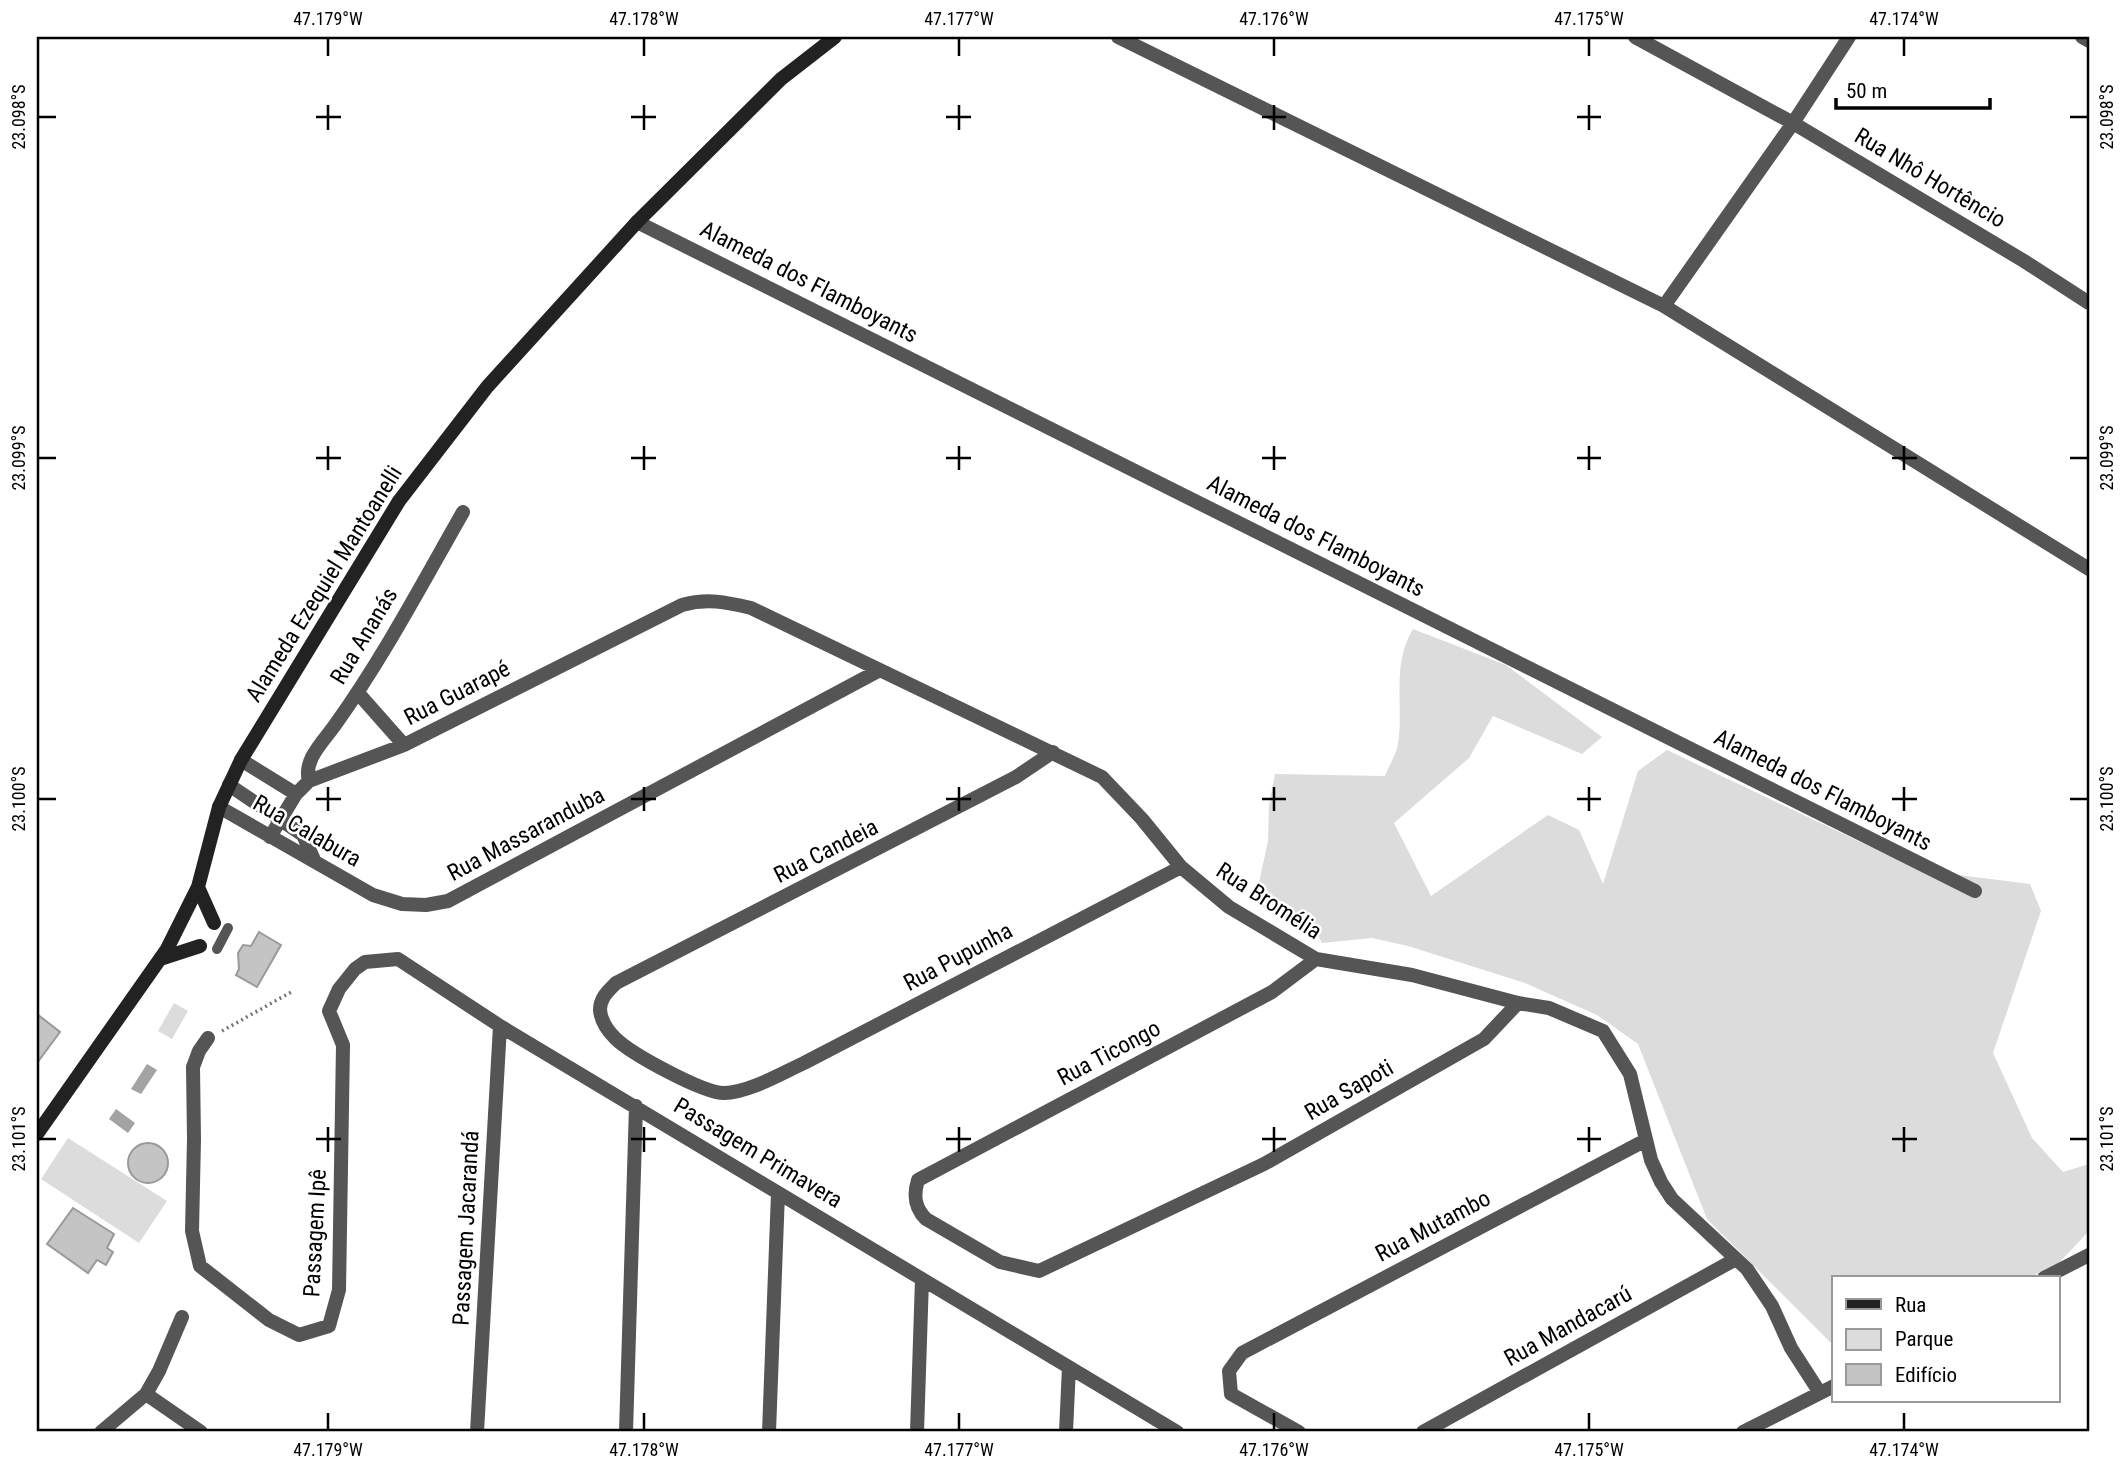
<svg xmlns="http://www.w3.org/2000/svg" width="2126" height="1469" font-family="'Roboto Condensed',sans-serif">
  <style>
    .green { fill: #dcdcdc }
    .water { fill: #a3a3a3 }
    .building { fill: #c4c4c4; stroke: #999; stroke-width: 2 }
    .lines { fill: none; stroke-linecap: round; stroke-linejoin: round }
    .path { stroke: #777; stroke-width: 3.5; stroke-dasharray: 2 3.5; stroke-linecap: butt }
    .lane { stroke: #555; stroke-width: 10 }
    .street { stroke: #555; stroke-width: 14 }
    .secondary { stroke: #222; stroke-width: 14 }
    .ticks { fill: none; stroke: #000; stroke-width: 2.5 }
    .labels { text-anchor: middle; dominant-baseline: central; stroke-width: 5; stroke-linejoin: round; paint-order: stroke }
    .street-label { font-size: 23px; fill: #000; stroke: #fff }
    .neatline { fill: none; stroke: #000; stroke-width: 2.5 }
    .ticks-label { font-size: 18px; text-anchor: middle; fill: #000 }
  </style>
  <rect width="100%" height="100%" fill="#fff"/>
  <path class="green" d="M1413 629 1506 665 1602 737 1582 754 1493 716 1469 758 1394 823 1431 896 1548 815 1579 830 1603 884 1638 771 1667 750 1919 870 2030 884 2041 911 1993 1053 2032 1138 2063 1172 2089 1164V1231L2058 1264 2028 1278H1834V1342H1830L1707 1219 1638 1044 1597 1015 1525 983 1408 946 1372 938 1322 943 1310 920 1272 914 1255 901 1268 841 1269 805 1275 774 1385 776C1389 766 1396 755 1398 744 1404 705 1391 665 1413 629Z
    M174 1003 188 1011 172 1039 158 1031Z
    M68 1138 167 1201 139 1243 41 1179Z"/>
  <path class="water" d="M147 1064 157 1070 141 1094 131 1089Z
    M116 1109 135 1123 128 1133 109 1119Z"/>
  <path class="building" d="M259 932 281 945 257 987 236 975 239 969 238 953 243 945 251 946Z
    M37 1014 60 1032 37 1063Z
    M128 1163a20 20 0 1 1 40 0a20 20 0 1 1-40 0Z
    M73 1208 114 1234 107 1248 113 1252 106 1265 97 1260 88 1273 47 1244Z"/>
  <g class="lines">
    <path class="path" d="M222 1031 293 991"/>
    <path class="lane" d="M217 949 228 928"/>
    <path class="street" d="M1118 37 1664 306 2089 569
      M1635 37 1793 123 2024 261 2089 303
      M2082 37 2089 41
      M637 222 1975 891
      M1664 306 1793 123 1849 37
      M358 693 404 745
      M1053 752 1016 777 616 983C608 991 600 998 600 1010 601 1021 608 1031 615 1038 631 1054 703 1093 724 1093 748 1093 782 1073 804 1063L1181 867
      M241 760 296 794
      M309 781C303 760 323 742 335 725 383 658 422 584 463 512
      M229 785 303 835 315 862
      M219 807 373 895 402 904 426 905 448 901 878 671
      M270 837 296 794 309 781 404 745 682 605C707 598 726 602 751 608L1102 777 1142 819 1181 867 1229 907 1316 959 1412 975 1518 1003 1549 1008 1603 1031 1630 1074 1651 1160 1661 1182 1672 1199 1747 1269 1772 1306 1791 1348 1820 1393
      M1316 959 1272 992 918 1180C913 1196 915 1208 926 1219L1000 1262 1039 1271 1264 1164 1484 1039 1518 1003
      M208 1038 199 1051 193 1067 194 1139 192 1231 200 1266 269 1320 299 1335 329 1326 339 1290 343 1045 329 1011 339 989 355 969 365 962 398 959 500 1026 1177 1432
      M2044 1278 2089 1255
      M146 1394 201 1432
      M101 1432 146 1394 159 1371 182 1317
      M477 1432 500 1026
      M626 1432 636 1106
      M769 1432 778 1193
      M917 1432 922 1279
      M1066 1432 1069 1367
      M1299 1432 1231 1394 1229 1371 1242 1353 1646 1140
      M1423 1432 1736 1259
      M1743 1432 1834 1386"/>
    <path class="secondary" d="M198 887 214 923
      M160 959 200 946
      M37 1134 167 949 198 887 219 807 241 760 399 501 487 387 637 222 781 79 835 37"/>
  </g>
  <path class="ticks" d="M328 38V56M644 38V56M959 38V56M1274 38V56M1589 38V56M1904 38V56M328 105V130M644 105V130M959 105V130M1274 105V130M1589 105V130M38 117H56M316 117H341M631 117H656M946 117H971M1262 117H1286M1577 117H1601M2070 117H2088M328 446V470M644 446V470M959 446V470M1274 446V470M1589 446V470M1904 446V470M38 458H56M316 458H341M631 458H656M946 458H971M1262 458H1286M1577 458H1601M1892 458H1917M2070 458H2088M328 787V811M644 787V811M959 787V811M1274 787V811M1589 787V811M1904 787V811M38 799H56M316 799H341M631 799H656M946 799H971M1262 799H1286M1577 799H1601M1892 799H1917M2070 799H2088M328 1127V1152M644 1127V1152M959 1127V1152M1274 1127V1152M1589 1127V1152M1904 1127V1152M38 1139H56M316 1139H341M631 1139H656M946 1139H971M1262 1139H1286M1577 1139H1601M1892 1139H1917M2070 1139H2088M328 1413V1430M644 1413V1430M959 1413V1430M1274 1413V1430M1589 1413V1430M1904 1413V1430"/>
  <g class="labels">
    <g class="street-label">
      <text transform="translate(1930 178) rotate(31)">Rua Nhô Hortêncio</text>
      <text transform="translate(809 282) rotate(27)">Alameda dos Flamboyants</text>
      <text transform="translate(1316 536) rotate(27)">Alameda dos Flamboyants</text>
      <text transform="translate(324 584) rotate(-58)">Alameda Ezequiel Mantoanelli</text>
      <text transform="translate(364 636) rotate(-59)">Rua Ananás</text>
      <text transform="translate(457 693) rotate(-27)">Rua Guarapé</text>
      <text transform="translate(1823 790) rotate(27)">Alameda dos Flamboyants</text>
      <text transform="translate(307 831) rotate(30)">Rua Calabura</text>
      <text transform="translate(526 834) rotate(-28)">Rua Massaranduba</text>
      <text transform="translate(826 851) rotate(-27)">Rua Candeia</text>
      <text transform="translate(1269 901) rotate(33)">Rua Bromélia</text>
      <text transform="translate(958 957) rotate(-28)">Rua Pupunha</text>
      <text transform="translate(1109 1053) rotate(-28)">Rua Ticongo</text>
      <text transform="translate(1349 1090) rotate(-30)">Rua Sapoti</text>
      <text transform="translate(758 1153) rotate(31)">Passagem Primavera</text>
      <text transform="translate(1433 1226) rotate(-28)">Rua Mutambo</text>
      <text transform="translate(466 1228) rotate(-87)">Passagem Jacarandá</text>
      <text transform="translate(315 1233) rotate(-87)">Passagem Ipê</text>
      <text transform="translate(1568 1326) rotate(-29)">Rua Mandacarú</text>
    </g>
  </g>
  <rect width="2126" height="1469" fill="none" stroke="#ffffff" stroke-width="77"/>
  <rect x="1832" y="1276" width="228" height="126" fill="#ffffff" stroke="#999999" stroke-width="2"/>
  <rect x="1846" y="1299" width="35" height="10" fill="#222222" stroke="#999999" stroke-width="2"/>
  <text x="1895" y="1312" font-size="21" fill="#000000">Rua</text>
  <rect x="1846" y="1329" width="35" height="21" fill="#dcdcdc" stroke="#999999" stroke-width="2"/>
  <text x="1895" y="1346" font-size="21" fill="#000000">Parque</text>
  <rect x="1846" y="1364" width="35" height="21" fill="#c4c4c4" stroke="#999999" stroke-width="2"/>
  <text x="1895" y="1382" font-size="21" fill="#000000">Edifício</text>
  <path d="M1836 98v10h154v-10" fill="none" stroke="#000000" stroke-width="3.5"/>
  <text x="1846" y="98" font-size="21" fill="#000000" stroke="#ffffff" stroke-width="5" paint-order="stroke">50 m</text>
  <rect x="38" y="38" width="2050" height="1392" class="neatline"/>
  <g class="ticks-label">
    <text x="328" y="25">47.179°W</text>
    <text x="644" y="25">47.178°W</text>
    <text x="959" y="25">47.177°W</text>
    <text x="1274" y="25">47.176°W</text>
    <text x="1589" y="25">47.175°W</text>
    <text x="1904" y="25">47.174°W</text>
    <text transform="translate(19 117) rotate(-90)" y="6">23.098°S</text>
    <text transform="translate(2107 117) rotate(-90)" y="6">23.098°S</text>
    <text transform="translate(19 458) rotate(-90)" y="6">23.099°S</text>
    <text transform="translate(2107 458) rotate(-90)" y="6">23.099°S</text>
    <text transform="translate(19 799) rotate(-90)" y="6">23.100°S</text>
    <text transform="translate(2107 799) rotate(-90)" y="6">23.100°S</text>
    <text transform="translate(19 1139) rotate(-90)" y="6">23.101°S</text>
    <text transform="translate(2107 1139) rotate(-90)" y="6">23.101°S</text>
    <text x="328" y="1456">47.179°W</text>
    <text x="644" y="1456">47.178°W</text>
    <text x="959" y="1456">47.177°W</text>
    <text x="1274" y="1456">47.176°W</text>
    <text x="1589" y="1456">47.175°W</text>
    <text x="1904" y="1456">47.174°W</text>
  </g>
</svg>
